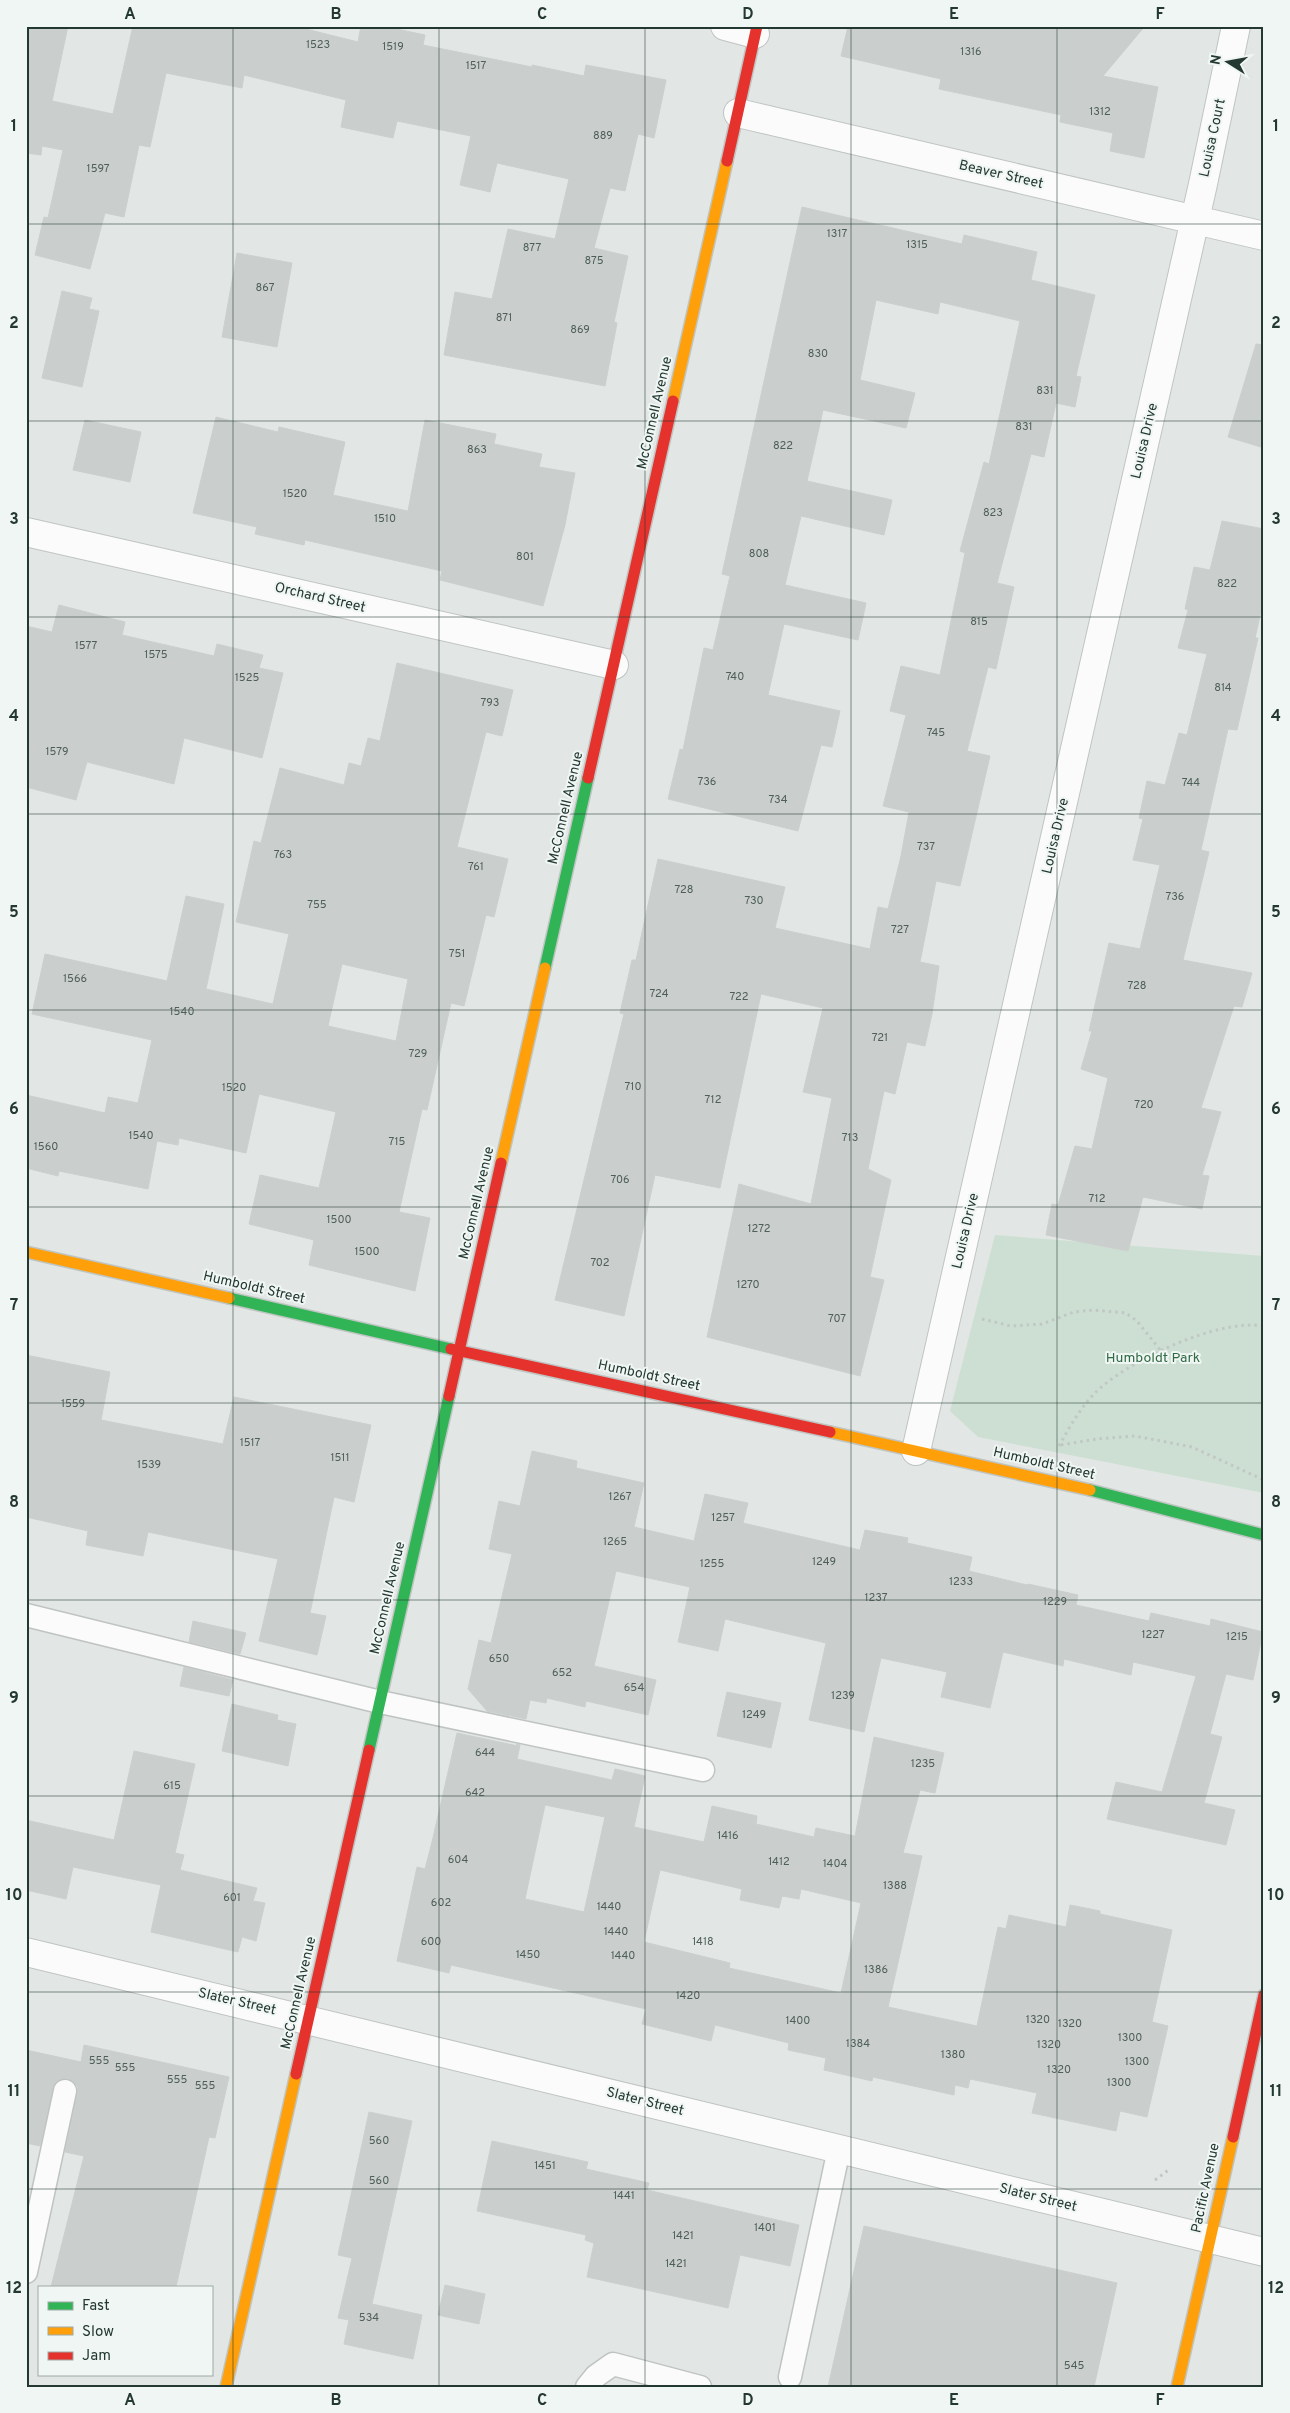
<svg xmlns="http://www.w3.org/2000/svg" width="1290" height="2413" font-family="Overpass,sans-serif">
  <style>
    .green { fill: #cddfd2 }
    .building { fill: #cacecc; stroke: #cbd0ce; fill-rule: evenodd }
    .lines { fill: none; stroke-linecap: round; stroke-linejoin: round }
    .lane-casing { stroke: #bfc4c2; stroke-width: 25 }
    .street-casing { stroke: #bfc4c2; stroke-width: 30 }
    .fast-casing { stroke: #bfc5c2; stroke-width: 14 }
    .slow-casing { stroke: #bfc5c2; stroke-width: 14 }
    .jam-casing { stroke: #bfc5c2; stroke-width: 14 }
    .path { stroke: #c0c7c5; stroke-width: 3; stroke-dasharray: 2.5 4; stroke-linecap: butt }
    .lane { stroke: #fbfbfb; stroke-width: 22 }
    .street { stroke: #fbfbfb; stroke-width: 28 }
    .fast { stroke: #30b455; stroke-width: 11 }
    .slow { stroke: #ff9f0a; stroke-width: 11 }
    .jam { stroke: #e5322d; stroke-width: 11 }
    .grid { fill: none; stroke: #233831; stroke-width: 1; stroke-opacity: 0.55 }
    .labels { text-anchor: middle; dominant-baseline: central; stroke-width: 4; stroke-linejoin: round; paint-order: stroke }
    .number-label { font-size: 11px; fill: #4e5e58 }
    .street-label { font-size: 14px; fill: #233831; stroke: #f0f6f3 }
    .park-label { font-size: 14px; fill: #316b45; stroke: #f0f6f3 }
    .neatline { fill: none; stroke: #233831; stroke-width: 2 }
    .grid-label { font-size: 16px; text-anchor: middle; font-weight: bold; fill: #233831 }
  </style>
  <rect width="100%" height="100%" fill="#e2e7e5"/>
  <path class="green" d="M995 1235 1264 1256V1493L978 1437 950 1411Z"/>
  <path class="building" d="M26 26H68L52 101 113 114 133 26H294L358 42 361 26H382L425 35 423 45 532 67V65L584 76 586 65 666 80 654 138 638 134 625 191 610 188 594 248 628 256 614 322 617 323 605 386 444 355 455 292 492 299 508 229 555 239 569 179 497 163 490 192 460 185 471 136 397 121 393 138 341 127 346 100 244 75 242 88 166 73 150 147 139 145 124 217 105 213 90 269 35 255 44 217 48 218 63 150 42 146 41 155 26 153Z
    M848 26H1145L1103 76 1158 87 1144 158 1110 151 1113 133 1060 122 1061 115 939 89 941 79 841 56Z
    M802 207 962 244 964 235 1037 252 1031 280 1095 295 1076 376 1081 377 1075 407 1056 403 1044 457 1031 454 997 583 1014 587 996 669 988 667 967 751 990 756 960 886 936 881 920 962 939 966 932 1014 925 1046 907 1042 895 1094 884 1091 868 1169 891 1180 870 1277 884 1280 860 1376 707 1337 739 1184 811 1204 832 1098 803 1092 823 1008 761 994 720 1188 655 1175 624 1316 555 1300 624 1014 620 1013 632 960H636L658 859 785 887 775 928 870 949 878 907 888 909 901 856 909 812 883 806 906 715 890 711 901 666 940 675 965 553 960 551 984 462 989 464 1020 321 940 302 938 314 876 300 860 380 915 393 906 428 823 410 807 481 892 500 884 535 801 516 785 585 866 603 858 640 784 624 768 695 840 711 832 747 821 745 798 831 668 799 680 749 683 750 704 648 713 650 730 576 722 574Z
    M237 253 292 263 277 347 222 337Z
    M62 291 92 298 89 309 99 311 82 387 42 378Z
    M1256 344 1264 345V448L1228 437Z
    M216 417 278 432 279 427 345 442 333 495 408 511 425 420 496 434 494 444 542 454 539 467 575 473 565 525 543 606 440 580 442 571 305 540 304 545 255 534 257 527 193 513Z
    M85 420 141 432 130 482 73 470Z
    M1222 521 1264 529V598L1255 638H1258L1237 730 1228 729 1201 850 1209 852 1183 960 1252 973 1242 1007 1234 1006 1201 1108 1221 1112 1202 1175 1209 1176 1202 1209 1143 1197 1128 1251 1046 1235 1052 1204 1058 1205 1075 1146 1092 1149 1108 1078 1081 1069 1092 1031H1089L1109 943 1140 949 1160 865 1133 860 1143 819 1139 818 1147 781 1165 785 1179 733 1187 735 1207 654 1178 648 1188 610 1185 609 1194 567 1210 570Z
    M59 605 125 622 122 635 214 656 217 644 263 655 259 668 283 673 262 758 184 738 174 784 87 762 76 800 26 787V626L52 632Z
    M397 663 513 690 502 736 486 732 457 847 508 859 494 917 486 915 464 1006 451 1003 427 1110 422 1109 399 1212 430 1218 415 1291 309 1265 314 1240 249 1224 260 1175 319 1188 336 1112 259 1094 246 1153 179 1138 178 1145 157 1141 148 1189 59 1171 58 1176 26 1168V1095L105 1113 108 1097 138 1103 152 1040 32 1014 45 954 167 981 186 896 224 904 206 989 273 1004 289 934 236 922 254 841 261 843 280 768 344 785 349 763 361 766 368 738 380 741ZM342 964 408 979 396 1041 328 1026Z
    M26 1355 110 1372 101 1420 223 1444 234 1397 371 1425 354 1502 334 1497 310 1613 326 1616 317 1655 259 1641 278 1559 148 1532 143 1556 86 1545 88 1531 26 1517Z
    M532 1451 577 1461 576 1468 644 1483 634 1527 694 1541 705 1494 748 1503 743 1523 860 1550 865 1530 908 1538 907 1543 972 1557 969 1571 1027 1585 1028 1584 1078 1595 1076 1605 1149 1621 1151 1613 1210 1626 1211 1619 1263 1632 1253 1680 1226 1674 1210 1734 1222 1737 1204 1803 1235 1810 1226 1845 1107 1819 1116 1782 1162 1792 1196 1676 1133 1662 1131 1675 1064 1659 1063 1666 1003 1652 990 1708 941 1697 947 1672 881 1658 864 1732 809 1720 826 1643 725 1619 718 1651 678 1642 690 1587 616 1571 594 1666 656 1680 648 1715 586 1701 585 1707 547 1698 546 1703 530 1700 526 1719 487 1711 468 1689 479 1640 491 1643 512 1554 489 1549 499 1501 520 1506Z
    M193 1621 246 1633 240 1654 189 1642Z
    M184 1667 233 1680 229 1696 180 1686Z
    M727 1692 781 1703 771 1748 717 1736Z
    M232 1704 278 1715 277 1720 296 1724 288 1766 222 1751Z
    M457 1733 518 1746 516 1744 520 1745 517 1759 612 1780 615 1769 645 1776 634 1827 704 1842 712 1806 757 1816 756 1824 814 1837 816 1828 855 1836 874 1737 944 1753 935 1793 920 1790 903 1853 922 1856 888 2007 977 2026 998 1927 1006 1929 1009 1915 1066 1927 1070 1905 1100 1911V1914L1172 1930 1152 2022 1168 2026 1147 2117 1120 2111 1116 2131 1032 2113 1037 2093 970 2079 968 2088 955 2085 954 2095 873 2077 872 2081 824 2070 826 2058 788 2050 789 2043 715 2025 711 2041 642 2024 646 2009 451 1965 449 1973 397 1961 417 1867 425 1869 432 1842ZM545 1805 605 1817 584 1912 525 1899ZM660 1870 742 1889 740 1900 779 1908 782 1896 799 1899 801 1889 861 1903 841 1993 729 1968 730 1963 644 1942Z
    M134 1751 195 1764 175 1853 184 1855 180 1870 257 1888 253 1901 265 1903 256 1941 242 1937 238 1952 151 1932 161 1885 73 1867 66 1899 26 1890V1820L114 1840Z
    M84 2045 229 2077 215 2138 209 2137 176 2287H51L84 2156 65 2152 78 2087 73 2081 67 2078 55 2083 40 2146 26 2143V2050L81 2062Z
    M369 2112 412 2121 372 2304 422 2315 413 2359 344 2344 349 2320 338 2318 352 2258 338 2255Z
    M492 2141 588 2162 586 2169 649 2183 647 2190 799 2225 790 2266 740 2255 728 2308 587 2277 594 2243 585 2240 586 2235 477 2211Z
    M864 2226 1117 2283 1094 2387H828Z
    M445 2285 485 2294 479 2324 438 2315Z"/>
  <g class="lines">
    <g class="lane-casing">
      <path id="lane" d="M26 1615 380 1702 703 1770
        M26 2272 65 2091
        M790 2377 839 2149
        M587 2387 596 2376 613 2364 700 2387"/>
    </g>
    <g class="street-casing">
      <path id="street" d="M725 26 755 34
        M738 113 1264 236
        M26 532 614 665
        M916 1451 1203 184 1236 26
        M26 1952 1264 2252"/>
    </g>
    <g class="fast-casing">
      <path id="fast" d="M545 968 588 778
        M229 1298 451 1349
        M1090 1490 1264 1535
        M369 1750 449 1396"/>
    </g>
    <g class="slow-casing">
      <path id="slow" d="M673 401 727 161
        M501 1163 545 968
        M26 1252 229 1298
        M830 1432 1090 1490
        M226 2387 296 2074
        M1177 2387 1233 2137"/>
    </g>
    <g class="jam-casing">
      <path id="jam" d="M727 161 757 26
        M588 778 673 401
        M451 1349 830 1432
        M449 1396 501 1163
        M296 2074 369 1750
        M1233 2137 1264 1995"/>
    </g>
    <path class="path" d="M982 1319 1011 1326 1042 1324 1074 1312 1093 1310 1126 1313 1137 1321 1161 1351
      M1061 1445 1097 1439 1135 1436 1192 1447 1264 1480
      M1059 1446C1069 1428 1079 1410 1093 1395 1124 1362 1218 1318 1264 1326
      M1155 2180 1170 2169"/>
    <use href="#lane" class="lane"/>
    <use href="#street" class="street"/>
    <use href="#fast" class="fast"/>
    <use href="#slow" class="slow"/>
    <use href="#jam" class="jam"/>
  </g>
  <path class="grid" d="M233 26V2387M439 26V2387M645 26V2387M851 26V2387M1057 26V2387M26 224H1264M26 421H1264M26 617H1264M26 814H1264M26 1010H1264M26 1207H1264M26 1403H1264M26 1600H1264M26 1796H1264M26 1992H1264M26 2189H1264"/>
  <g class="labels">
    <g class="number-label">
      <text x="318" y="45">1523</text>
      <text x="393" y="47">1519</text>
      <text x="971" y="52">1316</text>
      <text x="476" y="66">1517</text>
      <text x="1100" y="112">1312</text>
      <text x="603" y="136">889</text>
      <text x="98" y="169">1597</text>
      <text x="837" y="234">1317</text>
      <text x="917" y="245">1315</text>
      <text x="532" y="248">877</text>
      <text x="594" y="261">875</text>
      <text x="265" y="288">867</text>
      <text x="504" y="318">871</text>
      <text x="580" y="330">869</text>
      <text x="818" y="354">830</text>
      <text x="1045" y="391">831</text>
      <text x="1024" y="427">831</text>
      <text x="783" y="446">822</text>
      <text x="477" y="450">863</text>
      <text x="295" y="494">1520</text>
      <text x="993" y="513">823</text>
      <text x="385" y="519">1510</text>
      <text x="759" y="554">808</text>
      <text x="525" y="557">801</text>
      <text x="1227" y="584">822</text>
      <text x="979" y="622">815</text>
      <text x="86" y="646">1577</text>
      <text x="156" y="655">1575</text>
      <text x="735" y="677">740</text>
      <text x="247" y="678">1525</text>
      <text x="1223" y="688">814</text>
      <text x="490" y="703">793</text>
      <text x="936" y="733">745</text>
      <text x="57" y="752">1579</text>
      <text x="707" y="782">736</text>
      <text x="1191" y="783">744</text>
      <text x="778" y="800">734</text>
      <text x="926" y="847">737</text>
      <text x="283" y="855">763</text>
      <text x="476" y="867">761</text>
      <text x="684" y="890">728</text>
      <text x="1175" y="897">736</text>
      <text x="754" y="901">730</text>
      <text x="317" y="905">755</text>
      <text x="900" y="930">727</text>
      <text x="457" y="954">751</text>
      <text x="75" y="979">1566</text>
      <text x="1137" y="986">728</text>
      <text x="659" y="994">724</text>
      <text x="739" y="997">722</text>
      <text x="182" y="1012">1540</text>
      <text x="880" y="1038">721</text>
      <text x="418" y="1054">729</text>
      <text x="633" y="1087">710</text>
      <text x="234" y="1088">1520</text>
      <text x="713" y="1100">712</text>
      <text x="1144" y="1105">720</text>
      <text x="141" y="1136">1540</text>
      <text x="850" y="1138">713</text>
      <text x="397" y="1142">715</text>
      <text x="46" y="1147">1560</text>
      <text x="620" y="1180">706</text>
      <text x="1097" y="1199">712</text>
      <text x="339" y="1220">1500</text>
      <text x="759" y="1229">1272</text>
      <text x="367" y="1252">1500</text>
      <text x="600" y="1263">702</text>
      <text x="748" y="1285">1270</text>
      <text x="837" y="1319">707</text>
      <text x="73" y="1404">1559</text>
      <text x="250" y="1443">1517</text>
      <text x="340" y="1458">1511</text>
      <text x="149" y="1465">1539</text>
      <text x="620" y="1497">1267</text>
      <text x="723" y="1518">1257</text>
      <text x="615" y="1542">1265</text>
      <text x="824" y="1562">1249</text>
      <text x="712" y="1564">1255</text>
      <text x="961" y="1582">1233</text>
      <text x="876" y="1598">1237</text>
      <text x="1055" y="1602">1229</text>
      <text x="1153" y="1635">1227</text>
      <text x="1237" y="1637">1215</text>
      <text x="499" y="1659">650</text>
      <text x="562" y="1673">652</text>
      <text x="634" y="1688">654</text>
      <text x="843" y="1696">1239</text>
      <text x="754" y="1715">1249</text>
      <text x="485" y="1753">644</text>
      <text x="923" y="1764">1235</text>
      <text x="172" y="1786">615</text>
      <text x="475" y="1793">642</text>
      <text x="728" y="1836">1416</text>
      <text x="458" y="1860">604</text>
      <text x="779" y="1862">1412</text>
      <text x="835" y="1864">1404</text>
      <text x="895" y="1886">1388</text>
      <text x="232" y="1898">601</text>
      <text x="441" y="1903">602</text>
      <text x="609" y="1907">1440</text>
      <text x="616" y="1932">1440</text>
      <text x="431" y="1942">600</text>
      <text x="703" y="1942">1418</text>
      <text x="528" y="1955">1450</text>
      <text x="623" y="1956">1440</text>
      <text x="876" y="1970">1386</text>
      <text x="688" y="1996">1420</text>
      <text x="1038" y="2020">1320</text>
      <text x="798" y="2021">1400</text>
      <text x="1070" y="2024">1320</text>
      <text x="1130" y="2038">1300</text>
      <text x="858" y="2044">1384</text>
      <text x="1049" y="2045">1320</text>
      <text x="953" y="2055">1380</text>
      <text x="99" y="2061">555</text>
      <text x="1137" y="2062">1300</text>
      <text x="125" y="2068">555</text>
      <text x="1059" y="2070">1320</text>
      <text x="177" y="2080">555</text>
      <text x="1119" y="2083">1300</text>
      <text x="205" y="2086">555</text>
      <text x="379" y="2141">560</text>
      <text x="545" y="2166">1451</text>
      <text x="379" y="2181">560</text>
      <text x="624" y="2196">1441</text>
      <text x="765" y="2228">1401</text>
      <text x="683" y="2236">1421</text>
      <text x="676" y="2264">1421</text>
      <text x="369" y="2318">534</text>
      <text x="1074" y="2366">545</text>
    </g>
    <g class="street-label">
      <text transform="translate(1213 138) rotate(-78)">Louisa Court</text>
      <text transform="translate(1001 175) rotate(13)">Beaver Street</text>
      <text transform="translate(655 413) rotate(-77)">McConnell Avenue</text>
      <text transform="translate(1145 441) rotate(-77)">Louisa Drive</text>
      <text transform="translate(320 598) rotate(13)">Orchard Street</text>
      <text transform="translate(566 808) rotate(-77)">McConnell Avenue</text>
      <text transform="translate(1056 836) rotate(-77)">Louisa Drive</text>
      <text transform="translate(477 1203) rotate(-77)">McConnell Avenue</text>
      <text transform="translate(966 1231) rotate(-77)">Louisa Drive</text>
      <text transform="translate(254 1288) rotate(13)">Humboldt Street</text>
      <text transform="translate(649 1376) rotate(12)">Humboldt Street</text>
      <text transform="translate(1044 1464) rotate(13)">Humboldt Street</text>
      <text transform="translate(388 1598) rotate(-77)">McConnell Avenue</text>
      <text transform="translate(299 1993) rotate(-77)">McConnell Avenue</text>
      <text transform="translate(237 2002) rotate(13)">Slater Street</text>
      <text transform="translate(645 2102) rotate(14)">Slater Street</text>
      <text transform="translate(1206 2188) rotate(-78)">Pacific Avenue</text>
      <text transform="translate(1038 2198) rotate(14)">Slater Street</text>
    </g>
    <g class="park-label">
      <text x="1153" y="1358">Humboldt Park</text>
    </g>
  </g>
  <rect width="1290" height="2413" fill="none" stroke="#f0f6f3" stroke-width="55"/>
  <rect x="38" y="2286" width="175" height="90" fill="#f0f6f3" stroke="#9eaaa5"/>
  <rect x="48" y="2302" width="25" height="8" fill="#30b455" stroke="#9eaaa5"/>
  <text x="82" y="2310" font-size="15" fill="#233831">Fast</text>
  <rect x="48" y="2327" width="25" height="8" fill="#ff9f0a" stroke="#9eaaa5"/>
  <text x="82" y="2336" font-size="15" fill="#233831">Slow</text>
  <rect x="48" y="2352" width="25" height="8" fill="#e5322d" stroke="#9eaaa5"/>
  <text x="82" y="2360" font-size="15" fill="#233831">Jam</text>
  <g transform="translate(1228 62) rotate(281)" stroke="#f0f6f3" stroke-width="4" paint-order="stroke">
  <path d="M0-4L9 19L0 12L-9 19Z" fill="#233831"/>
  <text y="-8" font-size="14" font-weight="bold" text-anchor="middle" fill="#233831">N</text>
  </g>
  <rect x="28" y="28" width="1234" height="2358" class="neatline"/>
  <g class="grid-label">
    <text x="130" y="19">A</text>
    <text x="336" y="19">B</text>
    <text x="542" y="19">C</text>
    <text x="748" y="19">D</text>
    <text x="954" y="19">E</text>
    <text x="1160" y="19">F</text>
    <text x="14" y="131">1</text>
    <text x="1276" y="131">1</text>
    <text x="14" y="328">2</text>
    <text x="1276" y="328">2</text>
    <text x="14" y="524">3</text>
    <text x="1276" y="524">3</text>
    <text x="14" y="721">4</text>
    <text x="1276" y="721">4</text>
    <text x="14" y="917">5</text>
    <text x="1276" y="917">5</text>
    <text x="14" y="1114">6</text>
    <text x="1276" y="1114">6</text>
    <text x="14" y="1310">7</text>
    <text x="1276" y="1310">7</text>
    <text x="14" y="1507">8</text>
    <text x="1276" y="1507">8</text>
    <text x="14" y="1703">9</text>
    <text x="1276" y="1703">9</text>
    <text x="14" y="1900">10</text>
    <text x="1276" y="1900">10</text>
    <text x="14" y="2096">11</text>
    <text x="1276" y="2096">11</text>
    <text x="14" y="2293">12</text>
    <text x="1276" y="2293">12</text>
    <text x="130" y="2405">A</text>
    <text x="336" y="2405">B</text>
    <text x="542" y="2405">C</text>
    <text x="748" y="2405">D</text>
    <text x="954" y="2405">E</text>
    <text x="1160" y="2405">F</text>
  </g>
</svg>
